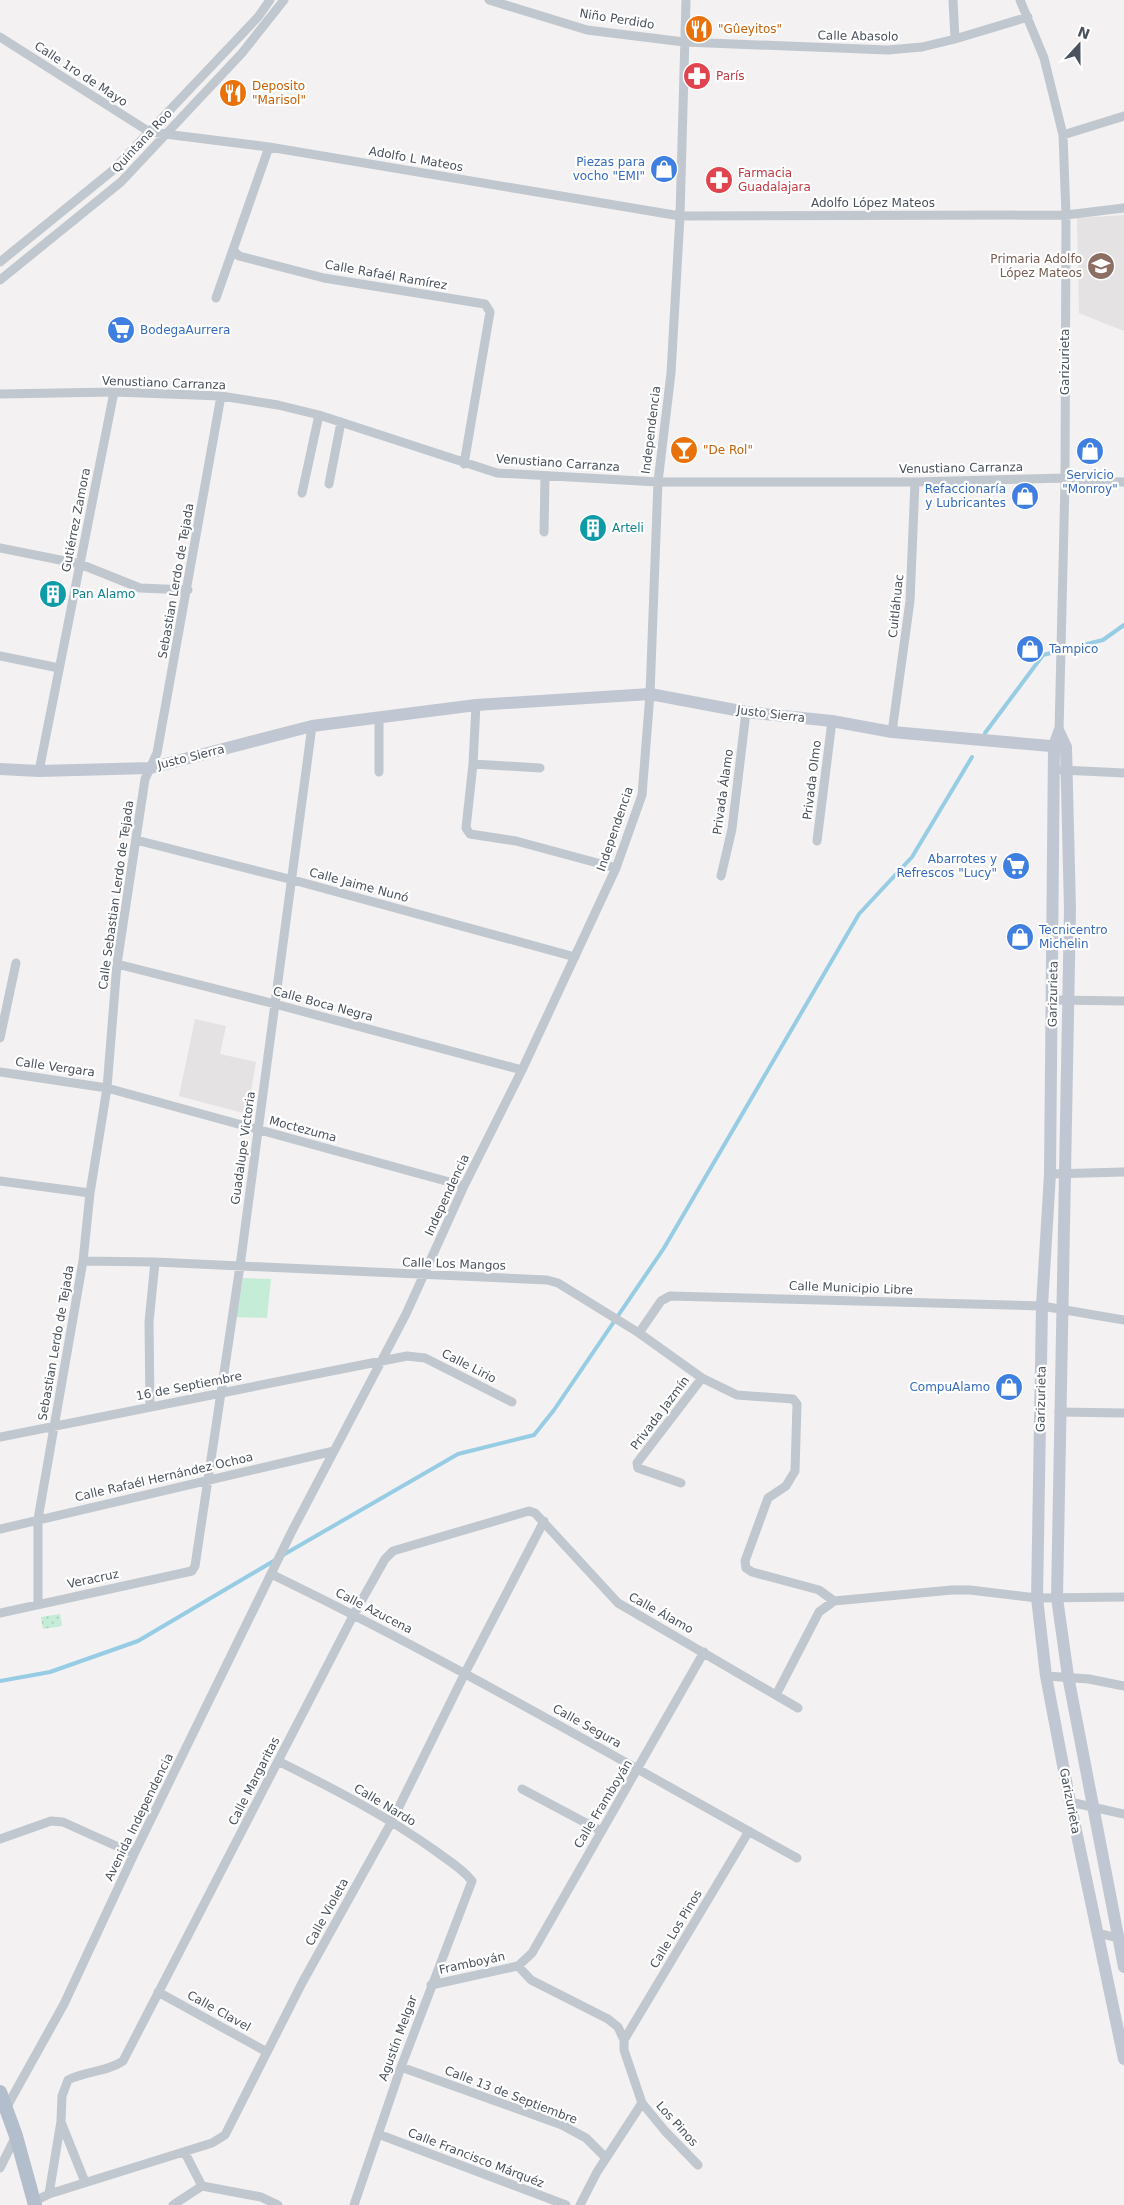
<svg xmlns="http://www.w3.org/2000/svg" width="1124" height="2205" font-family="'DejaVu Sans',sans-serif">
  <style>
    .education { fill: #e4e2e2 }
    .grass { fill: #c4ecd7 }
    .park { fill: url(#park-dots) }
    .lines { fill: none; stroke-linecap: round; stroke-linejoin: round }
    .stream { stroke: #96cce4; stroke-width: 4 }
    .street { stroke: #c0c7ce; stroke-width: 9 }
    .secondary { stroke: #c1c7d2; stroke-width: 12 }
    .primary { stroke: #b3becd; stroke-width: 14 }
    .labels { text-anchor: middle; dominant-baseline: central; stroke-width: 4.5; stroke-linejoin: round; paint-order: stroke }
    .street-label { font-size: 12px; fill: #4a525d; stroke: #fff }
    .food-label { font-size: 12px; fill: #c56008; stroke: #fff; text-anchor: start }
    .health-label { font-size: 12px; fill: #be3a42; stroke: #fff; text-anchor: start }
    .shop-label { font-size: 12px; fill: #366cbe; stroke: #fff; text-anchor: end }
    .education-label { font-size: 12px; fill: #785e54; stroke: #fff; text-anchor: end }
    .culture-label { font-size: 12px; fill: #0d838f; stroke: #fff; text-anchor: start }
  </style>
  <defs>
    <pattern id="park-dots" width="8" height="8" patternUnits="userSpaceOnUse" patternTransform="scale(1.25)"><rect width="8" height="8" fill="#c4ecd7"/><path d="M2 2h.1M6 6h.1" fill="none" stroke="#acb" stroke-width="1.8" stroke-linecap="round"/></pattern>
  </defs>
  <rect width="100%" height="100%" fill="#f3f1f1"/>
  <path class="education" d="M1124 215V331L1079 313 1077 218Z
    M195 1019 226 1026 220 1054 256 1062 247 1114 179 1096Z"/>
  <path class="grass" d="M243 1278 271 1279 267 1318 236 1317Z"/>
  <path class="park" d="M60 1614 62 1626 43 1629 41 1617Z"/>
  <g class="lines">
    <path class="stream" d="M985 733 1043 655 1103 640 1124 625
      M283 1555 458 1454 534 1435 554 1410 664 1248 859 914 912 857 972 757
      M0 1681 50 1672 138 1641 277 1559"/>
    <path class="street" d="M489 0 587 30 684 42 888 50 922 47 955 39 1028 17
      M953 0 955 39
      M1020 0 1044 58 1063 135 1066 215 1065 482 1059 732
      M0 37 148 131 165 134 269 147 680 216 1066 215 1124 208
      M1063 135 1124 116
      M233 250 239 256 324 278 485 304 490 312 464 464
      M0 262 112 171 258 17 270 0
      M0 280 121 182 242 53 284 0
      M216 298 269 147
      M0 394 114 392 221 396 278 405 319 415 497 473 658 482H915L1065 478
      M1065 482H1124
      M329 484 341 422
      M302 493 319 415
      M544 532 545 476
      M0 548 80 564 140 588 188 590
      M0 656 59 668
      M476 705 473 764 466 828 470 834 516 841 616 868
      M892 732 910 601 915 482
      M473 764 540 768
      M1062 770 1124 773
      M39 771 114 392
      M379 772V717
      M136 840 293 880 575 957
      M817 841 832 721
      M721 876 732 829 746 712
      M117 964 275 1004 522 1070
      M1053 1000 1124 1001
      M0 1038 16 963
      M0 1072 107 1088 464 1186
      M1050 1174 1124 1172
      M0 1181 90 1193
      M83 1261 155 1262 547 1280 558 1283 639 1333 702 1378 737 1395 793 1399 797 1404 795 1471 786 1486 768 1498 745 1561 746 1568 752 1572 819 1590 834 1601
      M639 1333 661 1301 670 1296 1042 1306 1124 1320
      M150 1407 149 1322 155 1262
      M1059 1412 1124 1413
      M0 1437 407 1356 425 1358 512 1402
      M681 1483 638 1468 637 1463 702 1378
      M0 1529 334 1451
      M271 1574C451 1661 623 1762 797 1858
      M38 1604V1519L83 1261 90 1193 107 1088 117 964 145 779 157 753 221 396
      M0 1613 192 1571 195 1566 240 1266 312 726
      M1046 1676 1089 1679 1124 1686
      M776 1695 819 1612 834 1601 952 1590H970L1037 1598 1124 1597
      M278 1761C332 1788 387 1816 437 1852 449 1861 463 1869 472 1881L401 2067 354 2205
      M522 1789 601 1831
      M1070 1802 1124 1814
      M0 1839 51 1821 63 1822 134 1854
      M1098 1933 1122 1939
      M518 1966 532 1953 704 1652
      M518 1966 531 1980 608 2019 618 2027 624 2040
      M431 1985 518 1966
      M158 1992 267 2052
      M401 2067 562 2125 586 2138 606 2158
      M5 2110 64 2004 134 1854 291 1533 406 1314 464 1186 522 1070 616 868 642 795 650 694 658 482 671 373 680 216 686 0
      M61 2122 85 2182
      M378 2134 566 2205
      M185 2153 202 2186
      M698 2165 665 2131 642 2103 624 2050V2040L749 1831
      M0 2168 16 2136
      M202 2186 261 2197 278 2205
      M49 2194 61 2121 62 2096 68 2080C86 2071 107 2072 123 2061L354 1614 385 1559 393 1551 529 1511 535 1513 618 1603 798 1708
      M35 2201 49 2194 212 2143 225 2135 302 1983 391 1823 465 1673 544 1521
      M173 2205 202 2186
      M580 2205 597 2172 642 2103"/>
    <path class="secondary" d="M1059 732 1054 746 1050 1174 1042 1306 1037 1598 1046 1676 1070 1802 1124 2059
      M1059 732 1066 747 1070 909 1057 1598 1068 1676 1124 1967
      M0 769 39 771 150 768 312 726 476 705 650 694 746 712 832 721 892 732 1062 747"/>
    <path class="primary" d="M0 2092 16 2136 35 2205"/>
  </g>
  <defs>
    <g id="restaurant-disc" transform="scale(1.4375)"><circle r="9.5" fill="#e8710a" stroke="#fff"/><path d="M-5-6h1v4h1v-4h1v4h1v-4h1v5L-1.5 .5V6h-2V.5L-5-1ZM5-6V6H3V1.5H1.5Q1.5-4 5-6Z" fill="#fff"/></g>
    <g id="pharmacy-disc" transform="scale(1.4375)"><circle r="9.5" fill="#e0444e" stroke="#fff"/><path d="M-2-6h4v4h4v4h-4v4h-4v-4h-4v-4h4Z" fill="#fff"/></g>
    <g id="shop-disc" transform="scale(1.4375)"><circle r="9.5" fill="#3f7fe0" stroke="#fff"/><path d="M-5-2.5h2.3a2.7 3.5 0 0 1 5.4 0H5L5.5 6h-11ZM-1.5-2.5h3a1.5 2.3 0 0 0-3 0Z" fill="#fff"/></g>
    <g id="school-disc" transform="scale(1.4375)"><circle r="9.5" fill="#8d6e63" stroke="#fff"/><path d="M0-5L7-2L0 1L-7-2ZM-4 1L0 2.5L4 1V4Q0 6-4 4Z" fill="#fff"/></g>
    <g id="supermarket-disc" transform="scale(1.4375)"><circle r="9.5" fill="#3f7fe0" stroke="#fff"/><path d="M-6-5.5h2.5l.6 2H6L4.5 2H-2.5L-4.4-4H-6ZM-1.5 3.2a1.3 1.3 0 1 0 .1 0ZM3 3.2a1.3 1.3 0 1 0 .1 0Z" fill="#fff"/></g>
    <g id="bar-disc" transform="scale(1.4375)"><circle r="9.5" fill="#e8710a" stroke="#fff"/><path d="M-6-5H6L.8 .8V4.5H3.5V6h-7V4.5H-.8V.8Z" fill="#fff"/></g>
    <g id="building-disc" transform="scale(1.4375)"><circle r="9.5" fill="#0f9aa8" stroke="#fff"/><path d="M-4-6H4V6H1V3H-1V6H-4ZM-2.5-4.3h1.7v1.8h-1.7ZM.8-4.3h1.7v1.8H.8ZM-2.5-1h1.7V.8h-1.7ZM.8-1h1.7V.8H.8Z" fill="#fff"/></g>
  </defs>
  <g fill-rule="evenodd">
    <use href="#restaurant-disc" x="699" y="29"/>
    <use href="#pharmacy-disc" x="697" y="76"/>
    <use href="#restaurant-disc" x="233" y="93"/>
    <use href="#shop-disc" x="664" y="169"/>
    <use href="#pharmacy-disc" x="719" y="180"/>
    <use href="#school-disc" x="1101" y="266"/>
    <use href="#supermarket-disc" x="121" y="330"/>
    <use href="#bar-disc" x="684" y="450"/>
    <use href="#shop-disc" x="1090" y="451"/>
    <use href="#shop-disc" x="1025" y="496"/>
    <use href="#building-disc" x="593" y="528"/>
    <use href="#building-disc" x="53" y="594"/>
    <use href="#shop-disc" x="1030" y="649"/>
    <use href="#supermarket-disc" x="1016" y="866"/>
    <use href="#shop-disc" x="1020" y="937"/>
    <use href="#shop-disc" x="1009" y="1387"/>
  </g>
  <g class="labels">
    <g class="street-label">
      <text transform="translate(617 19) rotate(9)">Niño Perdido</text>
      <text transform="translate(858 36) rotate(1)">Calle Abasolo</text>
      <text transform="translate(81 74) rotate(33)">Calle 1ro de Mayo</text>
      <text transform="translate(142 141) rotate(-47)">Quintana Roo</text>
      <text transform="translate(416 159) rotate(10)">Adolfo L Mateos</text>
      <text x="873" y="203">Adolfo López Mateos</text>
      <text transform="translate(386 275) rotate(10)">Calle Rafaél Ramírez</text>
      <text transform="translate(1065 362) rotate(-90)">Garizurieta</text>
      <text transform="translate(164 383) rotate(2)">Venustiano Carranza</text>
      <text transform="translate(651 430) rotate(-83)">Independencia</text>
      <text transform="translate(558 463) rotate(4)">Venustiano Carranza</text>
      <text transform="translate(961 468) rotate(-1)">Venustiano Carranza</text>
      <text transform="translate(76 520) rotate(-79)">Gutiérrez Zamora</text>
      <text transform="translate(176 581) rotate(-80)">Sebastian Lerdo de Tejada</text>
      <text transform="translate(896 606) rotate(-84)">Cuitláhuac</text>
      <text transform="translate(771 714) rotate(7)">Justo Sierra</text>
      <text transform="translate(191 757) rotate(-14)">Justo Sierra</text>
      <text transform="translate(812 780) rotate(-83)">Privada Olmo</text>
      <text transform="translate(723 792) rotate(-82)">Privada Álamo</text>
      <text transform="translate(615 829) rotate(-71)">Independencia</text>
      <text transform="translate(359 885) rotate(15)">Calle Jaime Nunó</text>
      <text transform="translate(116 895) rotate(-82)">Calle Sebastian Lerdo de Tejada</text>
      <text transform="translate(1053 994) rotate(-89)">Garizurieta</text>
      <text transform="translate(323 1004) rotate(15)">Calle Boca Negra</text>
      <text transform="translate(55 1067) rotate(8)">Calle Vergara</text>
      <text transform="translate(303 1129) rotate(15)">Moctezuma</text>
      <text transform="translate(243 1148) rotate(-82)">Guadalupe Victoria</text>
      <text transform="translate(447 1195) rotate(-65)">Independencia</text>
      <text transform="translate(454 1264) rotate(2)">Calle Los Mangos</text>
      <text transform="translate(851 1288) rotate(2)">Calle Municipio Libre</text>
      <text transform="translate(56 1343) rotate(-80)">Sebastian Lerdo de Tejada</text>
      <text transform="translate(469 1366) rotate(27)">Calle Lirio</text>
      <text transform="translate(189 1386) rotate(-11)">16 de Septiembre</text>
      <text transform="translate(1041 1399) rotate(-89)">Garizurieta</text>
      <text transform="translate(660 1413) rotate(-53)">Privada Jazmín</text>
      <text transform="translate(164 1477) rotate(-13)">Calle Rafaél Hernández Ochoa</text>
      <text transform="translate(93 1579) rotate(-12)">Veracruz</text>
      <text transform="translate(374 1611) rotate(27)">Calle Azucena</text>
      <text transform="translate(661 1613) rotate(29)">Calle Álamo</text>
      <text transform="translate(587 1726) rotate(29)">Calle Segura</text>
      <text transform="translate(254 1781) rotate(-63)">Calle Margaritas</text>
      <text transform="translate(1070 1801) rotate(79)">Garizurieta</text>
      <text transform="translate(603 1804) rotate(-59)">Calle Framboyán</text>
      <text transform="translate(385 1805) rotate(31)">Calle Nardo</text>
      <text transform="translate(139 1817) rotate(-64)">Avenida Independencia</text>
      <text transform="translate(327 1912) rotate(-61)">Calle Violeta</text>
      <text transform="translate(676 1929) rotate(-59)">Calle Los Pinos</text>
      <text transform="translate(472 1963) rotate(-12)">Framboyán</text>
      <text transform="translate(219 2011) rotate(29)">Calle Clavel</text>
      <text transform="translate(398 2038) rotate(-70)">Agustín Melgar</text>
      <text transform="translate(511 2095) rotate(21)">Calle 13 de Septiembre</text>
      <text transform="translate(677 2124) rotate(48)">Los Pinos</text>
      <text transform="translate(476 2158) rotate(21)">Calle Francisco Márquéz</text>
    </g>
    <g class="food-label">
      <text x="718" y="29">"Gûeyitos"</text>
      <text x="252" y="86">Deposito<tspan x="252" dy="14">"Marisol"</tspan></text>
      <text x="703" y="450">"De Rol"</text>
    </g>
    <g class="health-label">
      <text x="716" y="76">París</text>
      <text x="738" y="173">Farmacia<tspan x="738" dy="14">Guadalajara</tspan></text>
    </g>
    <g class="shop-label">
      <text x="645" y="162">Piezas para<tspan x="645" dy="14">vocho "EMI"</tspan></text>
      <text x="140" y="330" text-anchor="start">BodegaAurrera</text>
      <text x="1090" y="475" text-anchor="middle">Servicio<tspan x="1090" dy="14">"Monroy"</tspan></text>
      <text x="1006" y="489">Refaccionaría<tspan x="1006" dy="14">y Lubricantes</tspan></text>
      <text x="1049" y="649" text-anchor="start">Tampico</text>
      <text x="997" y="859">Abarrotes y<tspan x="997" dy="14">Refrescos "Lucy"</tspan></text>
      <text x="1039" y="930" text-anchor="start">Tecnicentro<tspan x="1039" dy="14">Michelin</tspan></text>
      <text x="990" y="1387">CompuAlamo</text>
    </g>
    <g class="education-label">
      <text x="1082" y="259">Primaria Adolfo<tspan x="1082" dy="14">López Mateos</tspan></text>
    </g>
    <g class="culture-label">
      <text x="612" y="528">Arteli</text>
      <text x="72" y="594">Pan Alamo</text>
    </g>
  </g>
  <g transform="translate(1079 45) rotate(21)" stroke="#ffffff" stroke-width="4" paint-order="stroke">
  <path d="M0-4L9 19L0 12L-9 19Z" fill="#4a525d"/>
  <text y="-8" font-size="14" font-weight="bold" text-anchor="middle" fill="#4a525d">N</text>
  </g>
</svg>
